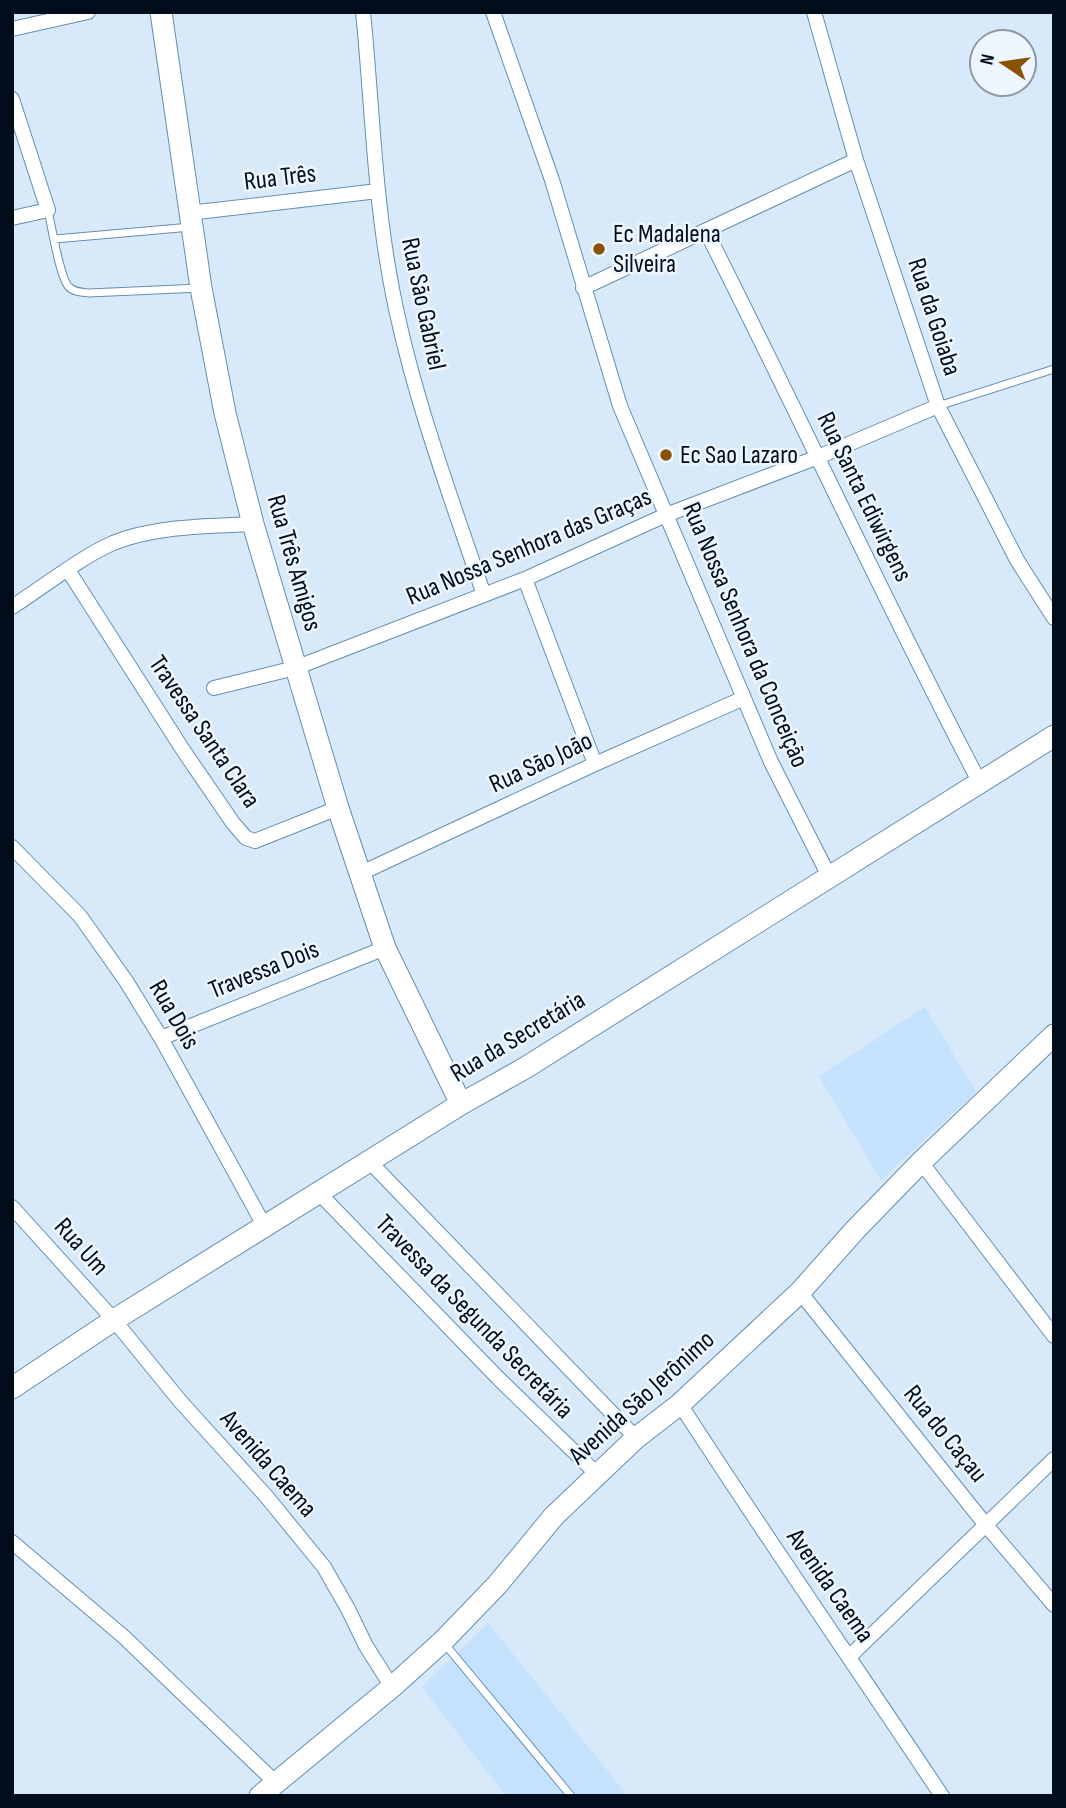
<svg xmlns="http://www.w3.org/2000/svg" width="1066" height="1808" font-family="'Sofia Sans Condensed',sans-serif">
  <style>
    .built { fill: #c4e2fd }
    .lines { fill: none; stroke-linecap: round; stroke-linejoin: round }
    .lane-casing { stroke: #648eb2; stroke-width: 9 }
    .street-casing { stroke: #648eb2; stroke-width: 16 }
    .secondary-casing { stroke: #648eb2; stroke-width: 23 }
    .lane { stroke: #fff; stroke-width: 7 }
    .street { stroke: #fff; stroke-width: 14 }
    .secondary { stroke: #fff; stroke-width: 21 }
    .poi-dot { fill: #8a5205; stroke: #edf6fe; stroke-width: 2.5 }
    .labels { text-anchor: middle; dominant-baseline: central; stroke-width: 5; stroke-linejoin: round; paint-order: stroke }
    .street-label { font-size: 26px; fill: #010d1a; stroke: #edf6fe }
    .poi-label { font-size: 26px; fill: #010d1a; stroke: #edf6fe; text-anchor: start }
  </style>
  <rect width="100%" height="100%" fill="#d8eaf9"/>
  <path class="built" d="M925 1007 976 1092 881 1180 819 1076Z
    M488 1623 628 1796H506L422 1687Z"/>
  <g class="lines">
    <g class="lane-casing">
      <path id="lane" d="M48 211C52 227 59 274 68 286 73 292 81 292 89 293L200 288
        M55 239 191 227
        M938 406 1054 369
        M444 1643 571 1796"/>
    </g>
    <g class="street-casing">
      <path id="street" d="M363 12C372 101 374 190 390 278 409 385 449 492 484 595
        M493 12 552 180 620 406 771 762 829 876
        M814 12 856 160 938 406 1017 560 1054 618
        M12 29 88 12
        M12 99 48 210 12 218
        M189 213 378 191
        M706 231C799 414 884 601 980 783
        M583 288 856 160
        M68 570 183 750 233 823 246 838 255 841 338 808
        M525 579 595 764
        M12 607C43 587 81 557 113 543 155 526 209 526 253 524
        M214 688 295 668 525 579 666 515 818 457 938 406
        M12 847 80 916 126 981 161 1038 265 1227
        M359 874 595 764 744 698
        M161 1038 385 948
        M370 1162 636 1438
        M921 1162 1054 1336
        M318 1192 498 1378 597 1474
        M12 1207 114 1320 180 1401 266 1496 324 1567 348 1609 366 1646 392 1687
        M800 1292 985 1524 1054 1605
        M680 1404C765 1536 855 1665 942 1796
        M12 1542 124 1637 276 1783
        M850 1656 1054 1459"/>
    </g>
    <g class="secondary-casing">
      <path id="secondary" d="M161 12 201 288 225 413 253 524 338 808 385 948 461 1104
        M12 1388 114 1320 461 1104 525 1068 1054 736
        M260 1796 392 1687 443 1641 497 1585 554 1516 636 1438 680 1404 800 1292 855 1230 921 1162 1054 1035"/>
    </g>
    <use href="#lane" class="lane"/>
    <use href="#street" class="street"/>
    <use href="#secondary" class="secondary"/>
  </g>
  <g class="poi-dot">
    <circle cx="599" cy="249" r="7"/>
    <circle cx="666" cy="455" r="7"/>
  </g>
  <g class="labels">
    <g class="street-label">
      <text transform="translate(280 178) rotate(-7)">Rua Três</text>
      <text transform="translate(423 304) rotate(78)">Rua São Gabriel</text>
      <text transform="translate(934 317) rotate(72)">Rua da Goiaba</text>
      <text transform="translate(864 497) rotate(64)">Rua Santa Ediwirgens</text>
      <text transform="translate(529 547) rotate(-23)">Rua Nossa Senhora das Graças</text>
      <text transform="translate(294 563) rotate(74)">Rua Três Amigos</text>
      <text transform="translate(745 635) rotate(67)">Rua Nossa Senhora da Conceição</text>
      <text transform="translate(204 732) rotate(56)">Travessa Santa Clara</text>
      <text transform="translate(541 763) rotate(-25)">Rua São João</text>
      <text transform="translate(264 970) rotate(-22)">Travessa Dois</text>
      <text transform="translate(174 1015) rotate(60)">Rua Dois</text>
      <text transform="translate(518 1037) rotate(-31)">Rua da Secretária</text>
      <text transform="translate(81 1247) rotate(48)">Rua Um</text>
      <text transform="translate(474 1317) rotate(46)">Travessa da Segunda Secretária</text>
      <text transform="translate(642 1398) rotate(-42)">Avenida São Jerônimo</text>
      <text transform="translate(945 1434) rotate(51)">Rua do Caçau</text>
      <text transform="translate(268 1464) rotate(49)">Avenida Caema</text>
      <text transform="translate(830 1586) rotate(55)">Avenida Caema</text>
    </g>
    <g class="poi-label">
      <text x="613" y="234">Ec Madalena<tspan x="613" dy="30">Silveira</tspan></text>
      <text x="680" y="455">Ec Sao Lazaro</text>
    </g>
  </g>
  <rect width="1066" height="1808" fill="none" stroke="#010d1a" stroke-width="28"/>
  <g transform="translate(1003 63) rotate(283)"><circle r="33" fill="#edf6fe" stroke="#8f99a3" stroke-width="2"/>
  <path d="M0-5L12 26L0 18L-12 26Z" fill="#8a5205"/>
  <text y="-10" font-size="19" font-weight="bold" text-anchor="middle" fill="#010d1a">N</text>
  </g>
</svg>
